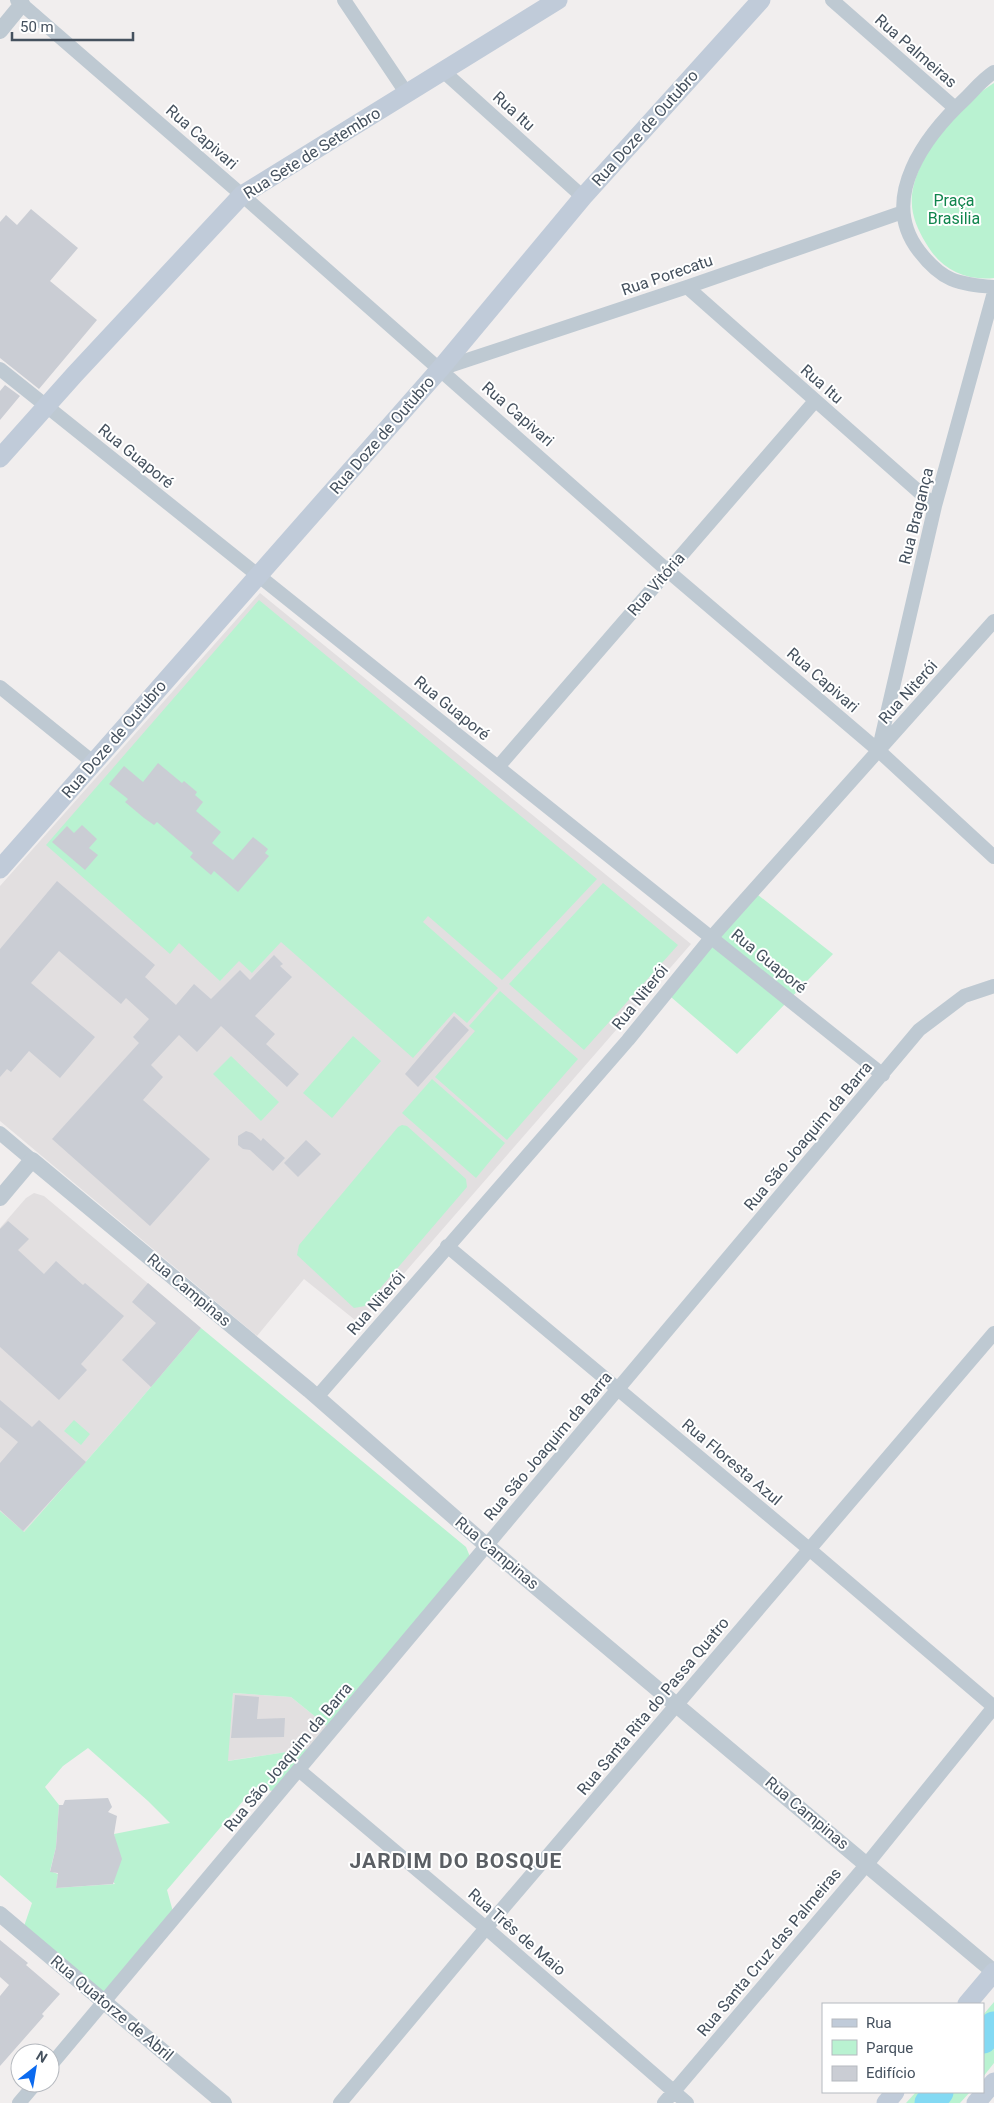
<svg xmlns="http://www.w3.org/2000/svg" width="994" height="2103" font-family="Roboto,sans-serif">
  <style>
    .education { fill: #e2dfe0 }
    .green { fill: #b9f2d1; fill-rule: evenodd }
    .lines { fill: none; stroke-linecap: round; stroke-linejoin: round }
    .river { stroke: #83d9f3; stroke-width: 29 }
    .building { fill: #cacdd4 }
    .minor { stroke: #bec9d2; stroke-width: 14 }
    .tertiary { stroke: #bec9d2; stroke-width: 16 }
    .secondary { stroke: #c0cbd9; stroke-width: 19 }
    .labels { text-anchor: middle; dominant-baseline: central; stroke-width: 4; stroke-linejoin: round; paint-order: stroke }
    .street-label { font-size: 16px; fill: #45515e; stroke: #fff }
    .park-label { font-size: 16px; fill: #10854d; stroke: #fff }
    .district-label { font-size: 21px; font-weight: bold; letter-spacing: 1px; fill: #5b5f64; stroke: #fff }
  </style>
  <rect width="100%" height="100%" fill="#f1eeee"/>
  <path class="education" d="M260 593 691 944 360 1324 304 1279 257 1336 0 1121V886Z
    M34 1193 44 1196 201 1328 133 1408 23 1533 0 1511V1228L26 1198Z
    M233 1693 291 1697 333 1731 319 1747 227 1761Z"/>
  <path class="green" d="M994 83V278C969 281 945 271 931 251 923 239 916 227 913 213 903 168 958 105 994 83Z
    M259 600 597 879 502 980 428 916 423 922 498 988 467 1023 454 1012 413 1058 281 942 252 973 239 961 220 981 179 943 170 954 46 845Z
    M603 883 678 945 584 1050 509 984Z
    M753 891 833 954 737 1054 664 991Z
    M500 991 578 1059 507 1140 435 1077 475 1031 469 1026Z
    M353 1036 381 1061 332 1118 303 1093Z
    M231 1056 279 1102 261 1121 213 1074Z
    M432 1079 505 1143 476 1178 402 1113Z
    M402 1125 407 1126 466 1179 467 1187 365 1306 354 1308 297 1255 299 1245 398 1127Z
    M201 1328 466 1547 471 1559 333 1731 291 1697 233 1693 228 1761 319 1747 281 1793 255 1787 167 1890 175 1919 102 1994 22 1932 32 1903 0 1875V1511L24 1532 133 1408ZM88 1748 148 1801 170 1823 114 1834 116 1847 105 1872 115 1884 56 1888 58 1874 50 1871 56 1847 59 1805 45 1787 63 1766Z
    M74 1420 90 1434 81 1445 64 1431Z
    M994 2002V2063L983 2077V2015Z
    M916 2092H970L960 2103H906Z"/>
  <g class="lines">
    <path class="river" d="M983 2039 994 2026
      M929 2103 939 2092"/>
  </g>
  <path class="building" d="M31 209 78 248 50 281 97 320 39 389 0 358V222L6 215 17 225Z
    M5 385 20 396 0 420V391Z
    M158 763 182 783 184 781 197 792 195 795 203 802 196 811 221 832 212 843 233 860 253 837 268 849 265 853 269 856 238 892 214 871 211 875 190 857 193 853 157 822 154 825 144 818 125 802 128 799 109 784 124 766 143 782Z
    M82 825 97 839 89 848 98 855 85 870 52 842 67 826 74 833Z
    M57 881 155 965 145 977 176 1005 194 984 211 999 240 970 250 980 274 955 283 964 280 966 292 977 255 1016 275 1034 266 1044 299 1074 287 1087 221 1026 197 1052 179 1035 151 1065 163 1077 143 1100 210 1159 150 1226 52 1139 139 1043 133 1037 149 1019 126 998 121 1004 59 951 31 983 95 1037 60 1078 29 1051 11 1072 7 1069 0 1077V949Z
    M454 1016 469 1030 418 1087 405 1074Z
    M246 1131 252 1133 261 1141 263 1138 285 1158 273 1171 250 1150 243 1149 238 1145V1136Z
    M306 1140 321 1154 298 1177 284 1163Z
    M8 1221 29 1239 18 1250 44 1274 56 1261 83 1285 85 1283 124 1316 81 1364 87 1370 59 1400 0 1347V1229Z
    M148 1283 201 1328 151 1387 122 1360 156 1323 132 1302Z
    M0 1400 32 1427 39 1420 86 1462 23 1531 0 1510V1463L18 1442 0 1427Z
    M235 1695 259 1697 257 1719 285 1718 284 1737 231 1738Z
    M108 1798 112 1807 108 1812 117 1816 114 1834 122 1859 113 1884 56 1888 58 1873 50 1872 56 1847 59 1805H63L65 1800Z
    M0 1940 28 1963 26 1965 60 1994 42 2014 44 2016 0 2066V1996L9 1985 0 1977Z"/>
  <g class="lines">
    <path class="minor" d="M17 0 242 195 668 571 879 751 994 857
      M344 0 407 94
      M832 0 955 108
      M443 71 583 197
      M994 72C983 79 975 89 966 98 926 135 878 198 919 251 942 281 957 284 994 287
      M687 287 935 506
      M0 369 883 1075
      M440 369 687 287 903 212
      M0 687 94 763
      M879 748 935 506 994 292
      M498 767 815 401
      M0 1133 32 1160
      M447 1246 809 1549 994 1707
      M317 1397 628 1040 711 938 994 621
      M300 1771 486 1928 687 2103
      M50 2066 919 1030 964 996 994 986
      M19 2103 36 2083
      M340 2103 486 1928 994 1333
      M664 2103 867 1864 994 1707"/>
    <path class="tertiary" d="M0 31 22 4
      M0 1198 32 1160 309 1390 486 1545 994 1972
      M0 1914 224 2103"/>
    <path class="secondary" d="M0 458 75 374 242 195 558 0
      M0 869 440 369 583 197 761 0
      M967 2004 994 1972
      M886 2103 895 2092
      M976 2103 994 2082"/>
  </g>
  <g class="labels">
    <g class="street-label">
      <text transform="translate(916 51) rotate(41)">Rua Palmeiras</text>
      <text transform="translate(514 111) rotate(42)">Rua Itu</text>
      <text transform="translate(645 128) rotate(-48)">Rua Doze de Outubro</text>
      <text transform="translate(202 137) rotate(41)">Rua Capivari</text>
      <text transform="translate(312 153) rotate(-32)">Rua Sete de Setembro</text>
      <text transform="translate(667 275) rotate(-19)">Rua Porecatu</text>
      <text transform="translate(822 384) rotate(41)">Rua Itu</text>
      <text transform="translate(518 414) rotate(41)">Rua Capivari</text>
      <text transform="translate(382 435) rotate(-49)">Rua Doze de Outubro</text>
      <text transform="translate(136 456) rotate(39)">Rua Guaporé</text>
      <text transform="translate(916 516) rotate(-76)">Rua Bragança</text>
      <text transform="translate(656 584) rotate(-49)">Rua Vitória</text>
      <text transform="translate(823 680) rotate(41)">Rua Capivari</text>
      <text transform="translate(908 692) rotate(-48)">Rua Niterói</text>
      <text transform="translate(452 708) rotate(39)">Rua Guaporé</text>
      <text transform="translate(114 739) rotate(-49)">Rua Doze de Outubro</text>
      <text transform="translate(769 961) rotate(39)">Rua Guaporé</text>
      <text transform="translate(640 997) rotate(-51)">Rua Niterói</text>
      <text transform="translate(808 1136) rotate(-50)">Rua São Joaquim da Barra</text>
      <text transform="translate(189 1290) rotate(40)">Rua Campinas</text>
      <text transform="translate(376 1303) rotate(-49)">Rua Niterói</text>
      <text transform="translate(548 1446) rotate(-50)">Rua São Joaquim da Barra</text>
      <text transform="translate(732 1462) rotate(40)">Rua Floresta Azul</text>
      <text transform="translate(497 1553) rotate(40)">Rua Campinas</text>
      <text transform="translate(653 1706) rotate(-50)">Rua Santa Rita do Passa Quatro</text>
      <text transform="translate(288 1757) rotate(-50)">Rua São Joaquim da Barra</text>
      <text transform="translate(807 1813) rotate(40)">Rua Campinas</text>
      <text transform="translate(517 1932) rotate(41)">Rua Três de Maio</text>
      <text transform="translate(769 1952) rotate(-50)">Rua Santa Cruz das Palmeiras</text>
      <text transform="translate(112 2008) rotate(40)">Rua Quatorze de Abril</text>
    </g>
    <g class="park-label">
      <text x="954" y="200">Praça<tspan x="954" dy="18">Brasilia</tspan></text>
    </g>
    <g class="district-label">
      <text x="456" y="1861">JARDIM DO BOSQUE</text>
    </g>
  </g>
  <rect x="822" y="2003" width="162" height="90" fill="#ffffff" stroke="#b5b9bf"/>
  <rect x="832" y="2019" width="25" height="8" fill="#c0cbd9" stroke="#b5b9bf"/>
  <text x="866" y="2028" font-size="15" fill="#45515e">Rua</text>
  <rect x="832" y="2040" width="25" height="15" fill="#b9f2d1" stroke="#b5b9bf"/>
  <text x="866" y="2053" font-size="15" fill="#45515e">Parque</text>
  <rect x="832" y="2066" width="25" height="15" fill="#cacdd4" stroke="#b5b9bf"/>
  <text x="866" y="2078" font-size="15" fill="#45515e">Edifício</text>
  <g transform="translate(35 2068) rotate(31)"><circle r="24" fill="#ffffff" stroke="#b5b9bf"/>
  <path d="M0-4L9 19L0 12L-9 19Z" fill="#0b6aef"/>
  <text y="-8" font-size="14" font-weight="bold" text-anchor="middle" fill="#45515e">N</text>
  </g>
  <path d="M12 32v8h121v-8" fill="none" stroke="#45515e" stroke-width="2.5"/>
  <text x="20" y="32" font-size="15" fill="#45515e" stroke="#ffffff" stroke-width="4" paint-order="stroke">50 m</text>
</svg>
